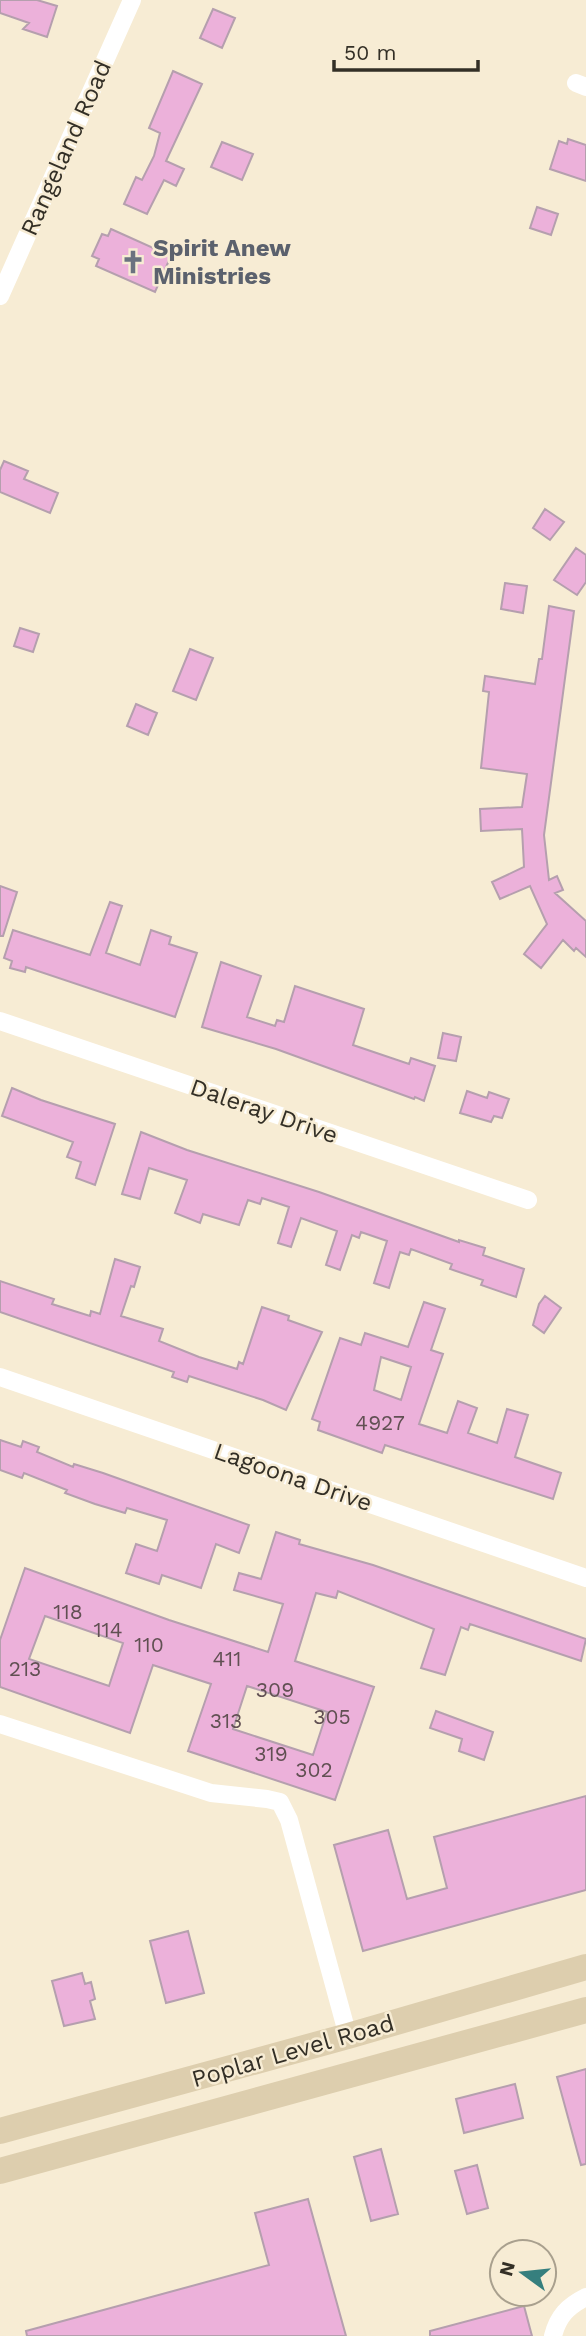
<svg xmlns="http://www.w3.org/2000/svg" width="586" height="2336" font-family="'Work Sans',sans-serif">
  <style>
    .building { fill: #ecb1da; stroke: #b59fae; stroke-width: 2; fill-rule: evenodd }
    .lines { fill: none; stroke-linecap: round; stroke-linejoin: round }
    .street { stroke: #fff; stroke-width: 18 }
    .secondary { stroke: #ddceae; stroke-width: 26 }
    .labels { text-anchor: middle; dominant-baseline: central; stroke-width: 5; stroke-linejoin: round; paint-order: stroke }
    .number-label { font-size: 21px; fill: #615053 }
    .street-label { font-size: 24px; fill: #332f26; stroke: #f7ecd4 }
    .worship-label { font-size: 24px; font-weight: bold; fill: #5b616d; stroke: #f7ecd4; text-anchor: start }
  </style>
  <rect width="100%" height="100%" fill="#f7ecd4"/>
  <path class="building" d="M0 0H37L57 6 47 37 23 29 29 23 0 13Z
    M213 9 235 18 222 48 200 38Z
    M173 71 202 84 166 161 184 169 176 186 164 180 147 214 124 204 136 177 142 180 154 156 160 133 149 128Z
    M568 139 586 145V181L550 169 559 141 567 144Z
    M222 142 253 154 242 180 211 167Z
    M537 207 558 214 551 235 530 228Z
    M111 229 171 256 155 292 96 266 99 259 92 256 102 234 108 236Z
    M4 461 28 471 24 479 58 493 50 513 0 492V470Z
    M545 509 564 522 550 540 533 528Z
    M576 548 586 555V582L577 595 554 580Z
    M505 583 527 586 523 613 501 609Z
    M549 606 574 611 544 835 549 880 557 876 563 890 555 893 586 921V957L576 948 574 951 563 940 541 968 524 954 547 924 530 886 500 899 492 882 524 867 522 829 481 831 480 809 522 807 527 774 481 768 489 692 483 691 485 676 535 684 539 659H542Z
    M20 628 39 634 33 652 14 646Z
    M190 649 213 658 196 700 173 691Z
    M136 704 157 713 148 735 127 726Z
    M0 886 17 892 3 936H0Z
    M110 902 122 906 106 953 140 965 151 930 171 937 169 944 197 953 175 1017 26 967 25 972 10 968 12 961 4 958 13 930 90 955Z
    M221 962 261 976 247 1017 275 1026 277 1020 284 1022 295 986 364 1009 353 1045 409 1064 411 1058 435 1066 424 1101 415 1097 414 1099 276 1049 202 1027Z
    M443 1033 461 1037 456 1061 438 1058Z
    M12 1088 41 1100 115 1124 95 1185 76 1178 81 1162 67 1157 73 1142 2 1116Z
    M467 1091 487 1098 489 1092 509 1099 502 1118 494 1116 491 1122 460 1113Z
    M141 1132 187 1150 319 1192 459 1242V1240L485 1248 483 1255 524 1269 516 1297 481 1285 483 1280 450 1269 452 1264 411 1249 409 1255 400 1252 389 1288 374 1283 387 1241 361 1232 359 1238 352 1235 340 1270 326 1265 337 1231 301 1218 291 1247 278 1243 289 1207 262 1198 260 1204 248 1200 239 1225 203 1214 200 1223 175 1213 187 1180 149 1168 140 1199 122 1194Z
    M115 1259 140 1267 134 1287 131 1286 121 1316 163 1329 159 1341 199 1357 237 1369 239 1362 243 1364 262 1307 289 1316 288 1320 322 1332 286 1410 263 1400 189 1376 187 1382 172 1377 174 1372 0 1312V1281L54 1299 52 1304 90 1316 91 1311 100 1314Z
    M545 1296 561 1308 544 1333 533 1325 539 1304Z
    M424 1302 445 1309 431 1350 443 1354 419 1424 447 1433 458 1401 477 1408 468 1433 497 1443 507 1409 528 1415 515 1457 561 1473 553 1499 385 1445 382 1453 318 1430 320 1422 312 1419 340 1338 361 1345 365 1333 408 1347ZM381 1357 411 1367 401 1400 374 1390Z
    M0 1440 21 1447 23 1441 39 1447 37 1452 73 1467 74 1464 103 1473 249 1525 239 1553 216 1544 201 1588 162 1575 159 1584 126 1573 136 1544 157 1551 167 1520 127 1508 125 1513 95 1504 65 1493 67 1490 24 1473 22 1478 0 1470Z
    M276 1532 300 1540 299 1544 373 1565 586 1639 581 1661 470 1624 468 1630 461 1627 445 1675 421 1668 434 1629 338 1591 336 1598 316 1593 295 1661 374 1687 335 1800 188 1751 211 1684 153 1665 130 1733 0 1687V1640L25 1568 169 1620 268 1652 283 1604 234 1590 239 1573 261 1579ZM45 1616 123 1643 109 1686 29 1659ZM247 1686 327 1712 313 1755 233 1729Z
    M436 1711 493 1732 484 1760 459 1751 462 1739 430 1728Z
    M586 1796V1890L363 1951 334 1845 388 1830 407 1899 447 1888 434 1837Z
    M188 1931 204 1993 166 2003 150 1941Z
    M82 1973 85 1984 91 1982 95 1999 90 2001 95 2019 64 2026 52 1981Z
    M586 2069V2164L581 2165 557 2077Z
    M515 2084 523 2118 464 2133 456 2099Z
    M381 2149 398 2214 371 2221 354 2157Z
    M477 2165 488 2208 467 2214 455 2171Z
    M308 2199 346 2336H27L26 2331 269 2265 255 2213Z
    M524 2306 532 2336H430V2331Z"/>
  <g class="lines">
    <path class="street" d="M576 83 586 87
      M0 296 132 0
      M0 1021 528 1200
      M0 1377 586 1578
      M0 1724 211 1793 267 1799 280 1802 289 1820 348 2036
      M553 2336C558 2316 568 2306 586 2297"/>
    <path class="secondary" d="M0 2131 348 2036 586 1967
      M0 2171 586 2010"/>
  </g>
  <defs>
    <g id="church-bare" transform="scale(1.89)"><path d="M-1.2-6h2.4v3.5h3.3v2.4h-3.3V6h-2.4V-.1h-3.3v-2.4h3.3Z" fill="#6b7280" stroke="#f7ecd4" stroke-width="2.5" paint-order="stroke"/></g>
  </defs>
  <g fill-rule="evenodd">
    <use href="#church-bare" x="133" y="262"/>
  </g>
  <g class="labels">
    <g class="number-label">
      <text x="380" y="1422">4927</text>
      <text x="68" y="1611">118</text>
      <text x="108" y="1629">114</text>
      <text x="149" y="1644">110</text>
      <text x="227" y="1658">411</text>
      <text x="25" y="1668">213</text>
      <text x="275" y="1689">309</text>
      <text x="332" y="1716">305</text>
      <text x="226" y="1720">313</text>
      <text x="271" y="1753">319</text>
      <text x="314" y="1769">302</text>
    </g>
    <g class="street-label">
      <text transform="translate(66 148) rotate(-66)">Rangeland Road</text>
      <text transform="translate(264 1111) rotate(19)">Daleray Drive</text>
      <text transform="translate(293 1477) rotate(19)">Lagoona Drive</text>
      <text transform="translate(293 2051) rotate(-16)">Poplar Level Road</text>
    </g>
    <g class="worship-label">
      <text x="153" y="248">Spirit Anew<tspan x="153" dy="28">Ministries</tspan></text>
    </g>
  </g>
  <g transform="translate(523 2273) rotate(285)"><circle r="33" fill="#f7ecd4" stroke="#a9a08e" stroke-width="2"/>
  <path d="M0-5L12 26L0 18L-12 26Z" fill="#367f7e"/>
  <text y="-10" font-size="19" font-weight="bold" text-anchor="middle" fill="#332f26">N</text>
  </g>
  <path d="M334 60v10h144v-10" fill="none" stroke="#332f26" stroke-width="3.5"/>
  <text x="344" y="60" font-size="21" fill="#332f26" stroke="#f7ecd4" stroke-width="5" paint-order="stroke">50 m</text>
</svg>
